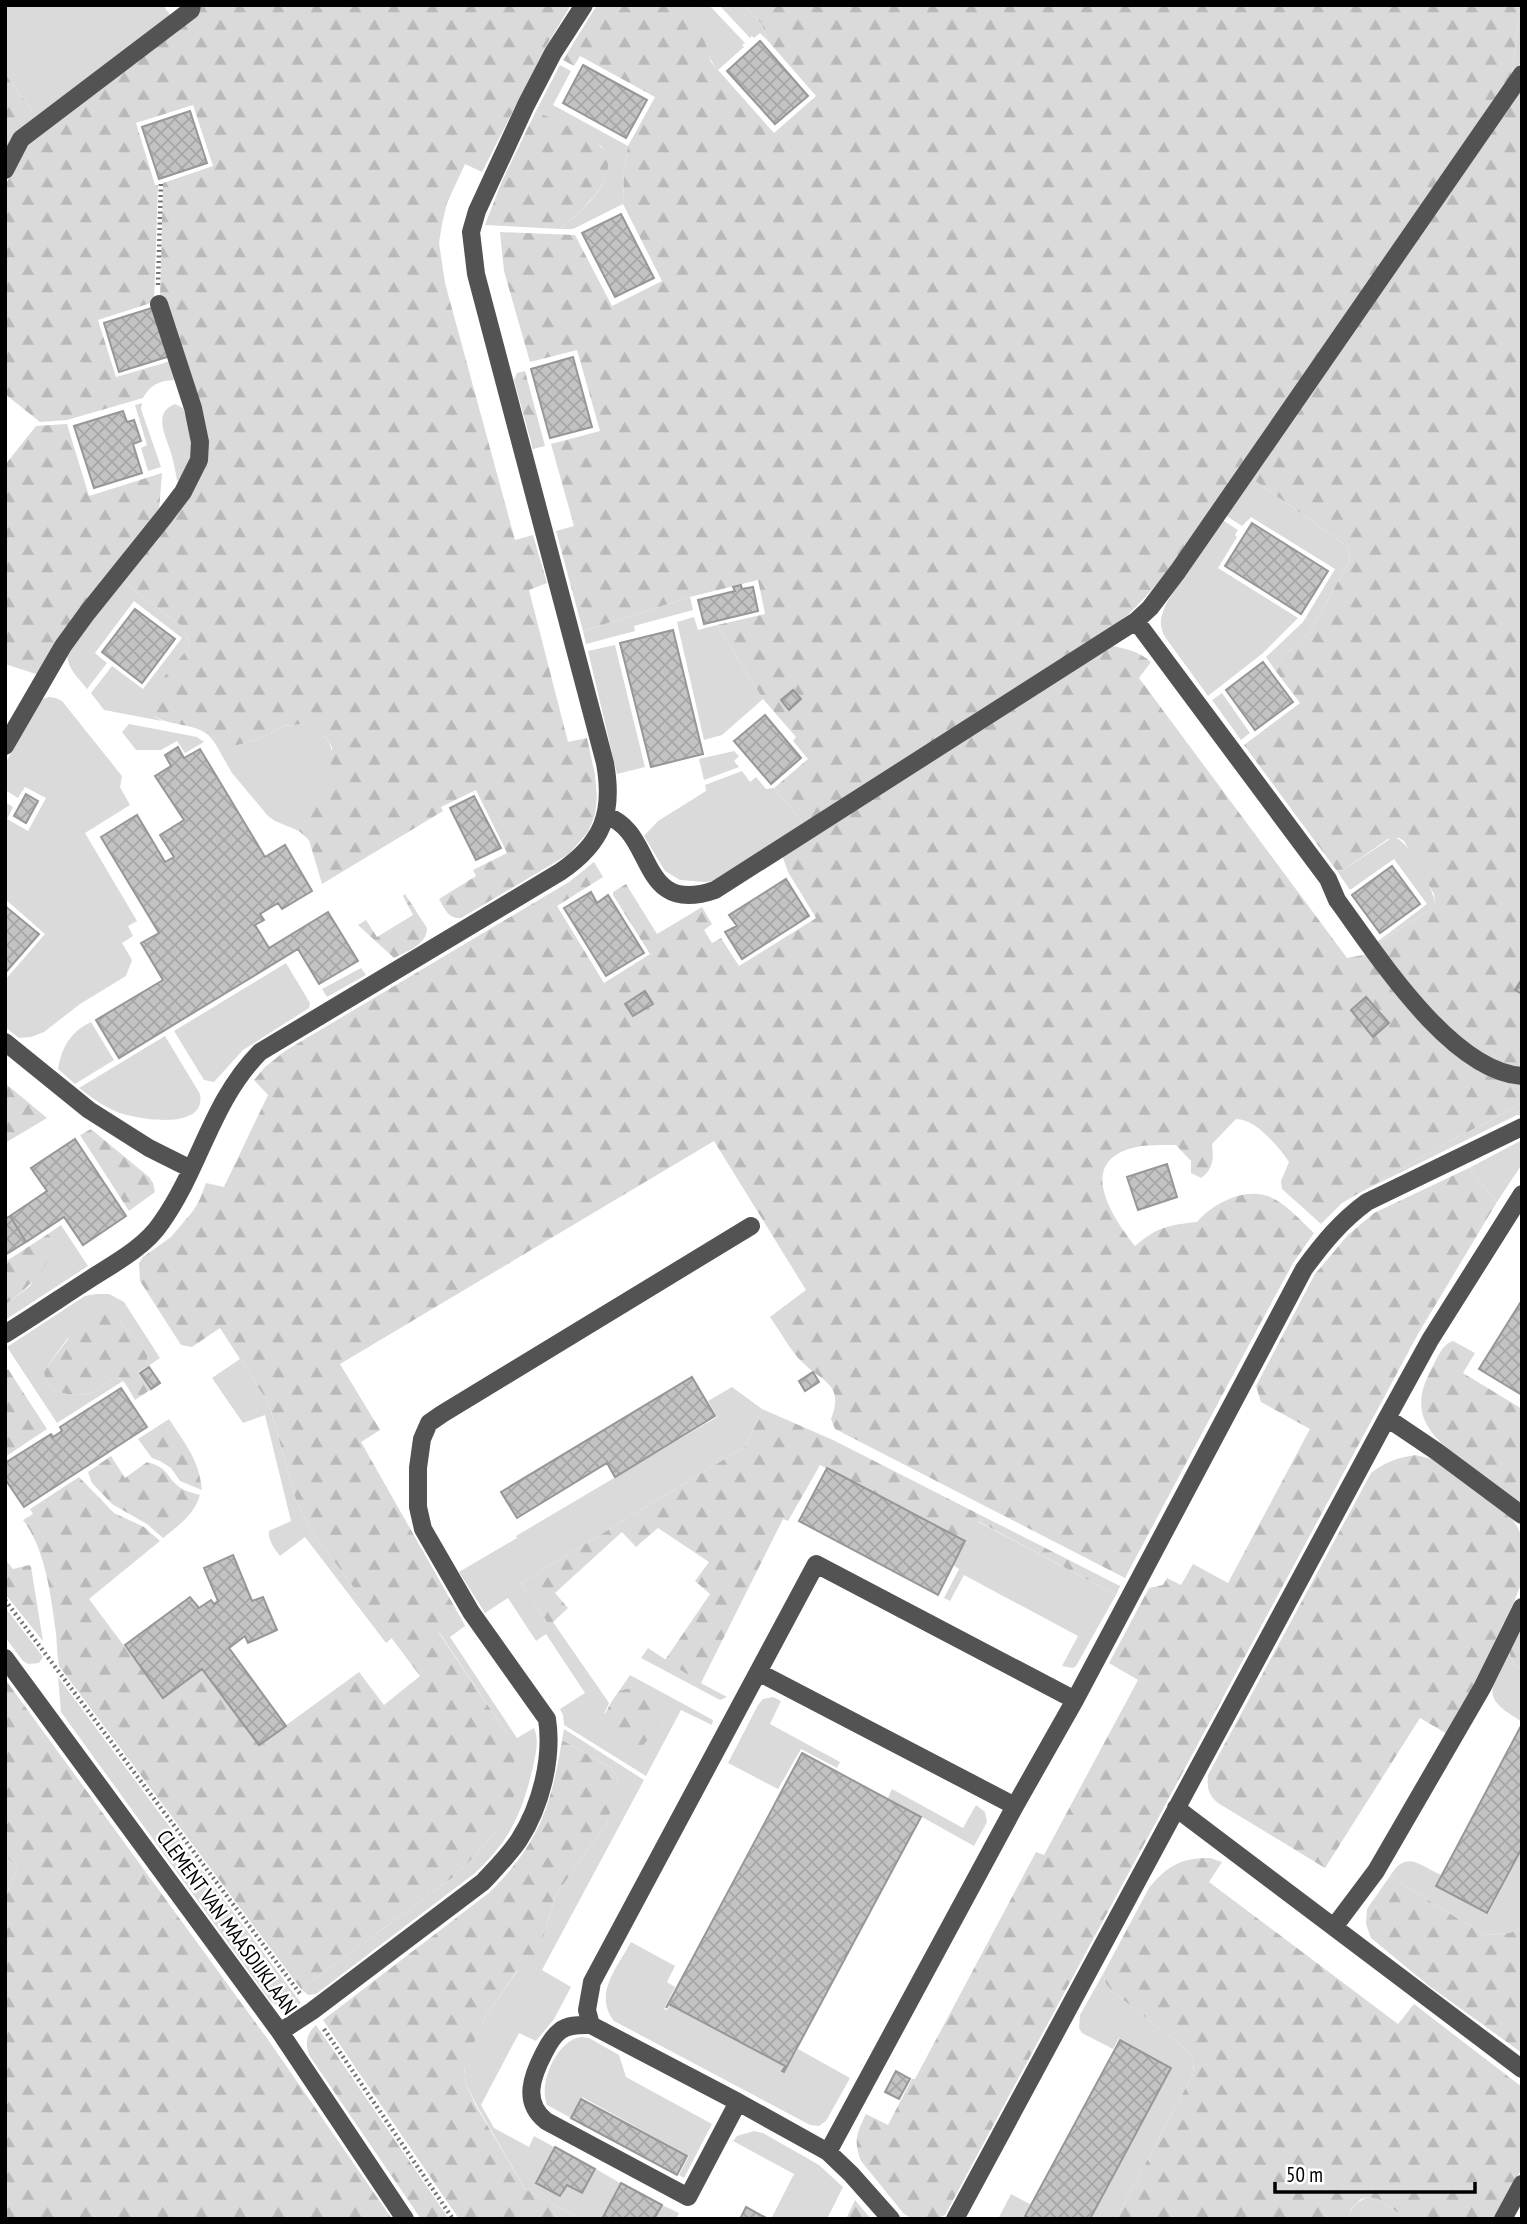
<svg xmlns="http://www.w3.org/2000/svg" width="1527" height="2224" font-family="'PT Sans Narrow',sans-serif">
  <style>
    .green { fill: #dadada }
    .forest { fill: url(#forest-firs) }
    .building { fill: url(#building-cross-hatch); stroke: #979797; stroke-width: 2 }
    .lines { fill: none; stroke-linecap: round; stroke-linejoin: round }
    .path { stroke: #757575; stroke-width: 4.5; stroke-dasharray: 2 3.5; stroke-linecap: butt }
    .minor { stroke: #535353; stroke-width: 18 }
    .labels { text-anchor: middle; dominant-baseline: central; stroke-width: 5; stroke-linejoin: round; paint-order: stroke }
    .street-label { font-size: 21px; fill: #000; stroke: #fff }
  </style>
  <defs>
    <pattern id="forest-firs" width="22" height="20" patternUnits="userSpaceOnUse" patternTransform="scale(1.75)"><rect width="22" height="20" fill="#dadada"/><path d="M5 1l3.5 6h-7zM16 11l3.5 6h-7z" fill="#b9b9b9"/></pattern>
    <pattern id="building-cross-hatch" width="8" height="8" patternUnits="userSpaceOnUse" patternTransform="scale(1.75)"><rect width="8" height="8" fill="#c3c3c3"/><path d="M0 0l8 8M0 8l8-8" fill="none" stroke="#a6a6a6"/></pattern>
  </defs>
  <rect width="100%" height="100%" fill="#fff"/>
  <path class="green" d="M5 5H163L171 16 36 116 5 74Z
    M692 5H709L745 43 742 45 744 47 718 70C702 52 703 26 692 5Z
    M719 5H743L762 24 768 41 760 33 754 38 752 36 750 38Z
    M1517 5H1522V61L1512 75 1519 14Z
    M560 65 571 71 553 105 628 146 624 169 623 204 573 229H560C582 210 623 178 601 146L536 111Z
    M142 403 141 409 161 467 148 471 141 448 147 445 135 405Z
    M175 404 183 408 193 440V454L179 481 177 480C175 469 173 458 169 447 164 432 154 412 175 404Z
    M1251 478 1347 546 1350 560 1310 632 1282 657 1275 670 1266 657 1303 622 1335 569 1251 517 1242 526 1225 515Z
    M1221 519 1238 530 1235 535 1237 537 1218 568 1298 618 1263 653 1208 696 1165 637C1158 624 1161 617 1166 604Z
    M122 581 183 627 190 643 154 716 162 721 104 710 91 693 112 666 143 689 182 638 134 601 95 653 107 663 87 689C78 677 64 666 68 650Z
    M690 597 693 610 634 626 635 631 586 644 583 631Z
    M694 617 698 630 717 625 763 699 722 735 704 740 677 622Z
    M615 645 645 767 617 774 588 651Z
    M1222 693 1250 733 1241 740 1212 700Z
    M49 697 56 698 62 701 122 776 120 787 130 805 85 833 137 921 128 926 133 936 122 943 132 960 126 976 80 1004 44 1032 31 1037 19 1038 5 1027V980L45 934 5 899V802L13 807 7 819 28 831 46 798 25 787 18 798 5 790V764L37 705 43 699Z
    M129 724 197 737 204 742 185 753 177 741 161 750H136L122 732Z
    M305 724C315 729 326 735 330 745 341 768 311 812 299 831L275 821 268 816 232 773 216 745H238L259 739 283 726Z
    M734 751 739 756 734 761 739 767 704 780 699 759Z
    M742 771 750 782 756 777 766 789 774 788 805 825 714 881 704 882 680 880 665 871 644 836 658 821 706 791 705 785Z
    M1393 837C1409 839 1433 888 1435 903L1431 909 1378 943 1377 942 1427 904 1394 859 1350 890 1337 871 1343 870Z
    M286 963 310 1003 309 1008 243 1050 214 1082 204 1080 174 1031Z
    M361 968 366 975 327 997 322 989Z
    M91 1022 114 1060 75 1084 58 1069C62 1047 70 1032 91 1022Z
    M165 1036 200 1094C207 1132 136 1119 117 1112 103 1106 91 1097 79 1088Z
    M1522 1104V1115H1517L1361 1192 1448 1142Z
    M1522 1140V1164L1497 1202 1469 1168Z
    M61 1225 88 1266 5 1320V1305L30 1286 54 1241 48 1234Z
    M96 1294H109L124 1302 160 1358 148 1366 147 1354 142 1345 129 1333 117 1317 67 1339 44 1371C44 1394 76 1399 93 1392 100 1389 105 1382 112 1379 117 1377 118 1378 123 1381L57 1423 7 1347 85 1296Z
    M240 1359 269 1404 296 1500 310 1529 392 1638 386 1643 305 1537 280 1556C274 1548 268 1540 269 1531L291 1521 265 1415 243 1423 212 1378Z
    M732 1387 762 1409 746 1446 521 1583 547 1622H553L609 1703 604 1714 632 1687 619 1691 630 1675 713 1720 712 1725 681 1710 646 1776 564 1725 563 1715 560 1709 585 1693 546 1634 536 1641 508 1598 485 1613 459 1572 517 1538 516 1536 717 1417 708 1401Z
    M977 1521 1116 1595 1076 1666 1073 1668 1062 1666 1078 1636 964 1575 950 1601 944 1598 959 1569 953 1565Z
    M5 1607 43 1657 39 1663 28 1664 23 1661 5 1637Z
    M462 1620 465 1626 450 1637 517 1738 534 1728C540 1742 535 1757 532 1771 521 1816 509 1841 475 1873L316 1994 308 1995 301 1989 452 1878 475 1856 497 1830 508 1735 439 1632Z
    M648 1648 701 1683 727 1697 720 1700 641 1658Z
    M1509 1652 1514 1664 1522 1670 1521 1721C1480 1697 1490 1690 1509 1652Z
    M58 1677 301 2003 294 2008 278 2006 271 2002 61 1712Z
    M773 1697 781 1701 770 1724 840 1762 837 1768 801 1749 778 1789 728 1763 758 1705 763 1699Z
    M564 1729 644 1780 542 1970 571 1987 554 2019 536 2041 519 2033 481 2105 494 2128 529 2147 534 2136 554 2147 536 2183 561 2197 567 2186 582 2194 596 2169 620 2183 602 2219H581L525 2189 477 2106 466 2084 464 2066 485 2017 545 1932 555 1896 607 1823 618 1782 616 1775 610 1767 562 1740Z
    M892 1789 963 1828 976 1805 985 1812 987 1822 974 1846 888 1798Z
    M1522 1850V1924L1517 1930 1509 1933 1484 1935 1390 1876C1406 1850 1418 1864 1441 1875L1435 1886 1488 1914Z
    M5 1854 17 1869 5 1897Z
    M631 1942 675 1966 667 1982 675 1987 664 2009 667 2010 670 2005 783 2066 781 2071 784 2073 798 2049 850 2078 826 2121 819 2126 810 2125 614 2021C593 1994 617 1968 631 1942Z
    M1103 1974 1106 1984 1112 1991 1188 2051 1194 2061 1193 2074 1116 2219H1091L1172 2067 1119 2038 1113 2049 1082 2033 1079 2028 1080 2015Z
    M581 2037 589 2038 619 2055 626 2077 712 2124 684 2178 679 2175 689 2156 582 2097 571 2118 547 2105C538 2083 557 2040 581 2037Z
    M754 2131 763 2133 819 2165 843 2187 827 2219H771L794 2174 733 2141 737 2136Z
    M1011 2194 1030 2204 1024 2216 1029 2219H998Z
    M1368 2197 1378 2199 1407 2219H1346C1351 2209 1357 2201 1368 2197Z
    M662 2205 679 2213 676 2219H654Z"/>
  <path class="forest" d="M201 5H571L545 48 482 172 465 164 447 203 442 224 439 243 445 283 515 540 533 535 547 583 529 590 568 742 587 738 595 775 597 797 595 815 588 832 569 854 461 918C448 919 445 909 439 899L476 876 473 870 507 853 476 790 441 807 443 811 322 884 309 840 299 831 323 789 332 760V747L325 737 305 724 283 726 259 739 238 745H216C212 738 207 733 200 730 185 722 136 725 152 695 160 679 175 665 186 651L190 643 183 627 122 581 203 467 160 299 163 183 213 166 193 105 136 123 155 185H158L154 302 98 320 116 377 171 361 177 380C161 380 151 384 143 398L67 420 40 422 5 394V186L28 141 198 15Z
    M597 5H692L697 15 711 62 774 133 816 96 768 41 762 24 743 5H1517L1519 14 1512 75 1169 569C1152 590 1135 610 1114 627L805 825 774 788 808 759 793 741 796 737 763 699 717 625 765 614 758 580 690 597 583 631 556 531 574 526 551 444 600 431 577 350 530 362 504 271 500 232 575 235 612 306 662 281 623 204 624 169 628 146 655 97 580 56 574 66 563 60Z
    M5 74 36 116 16 133 5 154Z
    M1522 89V1068L1496 1062 1474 1050 1430 1011 1378 943 1431 909 1435 903 1434 894 1404 841 1399 838 1388 839 1343 870 1337 871 1244 745 1300 703 1275 670 1282 657 1310 632 1350 560 1347 546 1251 478Z
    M536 111C553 120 585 132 599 145 628 172 580 212 560 229L485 225 502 181Z
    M525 371 545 446 533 449 514 380 517 373Z
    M67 424 89 496 162 473 159 511 36 674 5 664V465L36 426Z
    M1111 646C1125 648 1140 652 1151 662L1139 678 1347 958 1368 954 1393 987 1522 1084V1104L1448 1142 1342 1203 1321 1224 1282 1189 1281 1181 1289 1162C1278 1146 1256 1119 1236 1119L1212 1144C1214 1159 1213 1169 1201 1178L1191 1173V1161L1176 1145C1158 1145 1137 1144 1121 1152 1080 1172 1117 1223 1135 1246 1157 1227 1169 1225 1197 1222 1214 1202 1251 1184 1276 1200 1290 1208 1302 1222 1314 1233L1293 1263 1259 1326 1125 1578 835 1429 831 1419C845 1384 822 1382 802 1362 790 1350 780 1331 770 1317L806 1290 714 1141 340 1364 380 1430 361 1442 462 1620 439 1633 508 1735 515 1764 516 1786 511 1808 497 1830 475 1856 452 1878 301 1989 59 1666C57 1655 57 1644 56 1633 51 1597 46 1550 23 1520L33 1514 30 1509 79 1477 114 1513 144 1527 160 1541 89 1599 163 1698 202 1669 259 1745 359 1672 384 1705 420 1676 310 1529 296 1500 269 1404 220 1328 192 1347 181 1345 140 1281 139 1263 143 1257 171 1237 193 1211 200 1199 206 1183 224 1187 268 1095 254 1080 265 1067 285 1051 569 882 594 862 603 877 557 906 604 983 650 954 613 895V892L626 884 657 934 702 907 712 924 704 930 712 943 721 938 739 966 816 918 788 872 782 855Z
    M405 894 427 928C427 945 407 951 394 958L358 925 366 920 377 937 413 915 403 896Z
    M5 1083 47 1118 5 1143Z
    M91 1129 149 1177 153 1183 155 1192 129 1211 80 1135Z
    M1469 1168 1497 1202 1418 1334 945 2215C934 2222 914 2221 904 2214L861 2161C853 2142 857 2132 866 2114L888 2125 912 2079H915L1036 1852 1044 1855 1138 1680 1109 1663 1149 1588 1163 1585 1167 1578 1181 1585 1193 1564 1228 1583 1310 1429 1261 1402 1256 1386 1315 1274 1348 1235 1374 1213Z
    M48 1234 54 1241C51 1269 26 1289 5 1305V1262Z
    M93 1312 113 1314 117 1317 129 1333 142 1345 147 1354 148 1366 138 1372 150 1390 135 1400C131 1394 125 1379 118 1378 109 1377 101 1389 93 1392 76 1399 44 1394 44 1371L84 1318Z
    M1453 1341 1475 1353 1463 1373 1522 1409V1506C1505 1493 1487 1480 1470 1467 1435 1439 1405 1418 1431 1370 1437 1359 1441 1345 1453 1341Z
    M8 1369 47 1429 5 1457V1373Z
    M762 1409 833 1440 1120 1586 1116 1595 978 1521 966 1541 820 1465 788 1521 783 1519 701 1683 665 1660 710 1594 695 1581 709 1562 658 1528 636 1547 622 1532 555 1593 568 1608 553 1622H547L521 1583 746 1446Z
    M169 1419C185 1444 199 1459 202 1490L180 1481 171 1468 160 1461 152 1458 138 1439Z
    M1415 1455 1432 1459 1510 1515 1519 1530 1522 1540V1581L1514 1602 1449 1735 1420 1718 1325 1868 1218 1803C1208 1794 1207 1788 1208 1775L1371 1473C1385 1462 1397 1458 1415 1455Z
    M111 1456 125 1478 147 1462C170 1469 164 1474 178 1486 184 1491 193 1493 200 1495 194 1515 179 1525 163 1538L147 1524 112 1504 92 1483 88 1472Z
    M5 1559 13 1569 29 1565 31 1567 43 1641 5 1594Z
    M1522 1628V1670L1514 1664 1509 1652Z
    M5 1679 269 2041 392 2219H5V1897L17 1869 5 1854Z
    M633 1687 642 1691 662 1706C664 1723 653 1734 642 1746L623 1748C599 1726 600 1717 619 1691Z
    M562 1740 610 1767 616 1775 618 1782 615 1796 607 1823 555 1896 545 1932 532 1962 517 1971 485 2017 464 2067 466 2084 476 2106 525 2189 581 2219H459L323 2020 490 1892C539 1843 551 1807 562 1740Z
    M1210 1858 1222 1862 1209 1882 1398 2024 1414 2004 1522 2087V2168L1495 2219H1407L1378 2199 1368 2197 1361 2199 1352 2208 1346 2219H1116L1193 2074 1194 2061 1188 2051 1112 1991 1106 1984 1103 1974 1149 1888C1168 1865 1181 1858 1210 1858Z
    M1390 1876 1484 1935 1509 1933 1517 1930 1522 1924V2053L1428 1985 1371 1938 1366 1924 1367 1909Z
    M316 2025 449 2219H421L309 2055C305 2042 306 2035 316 2025Z
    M855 2200 871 2219H846Z"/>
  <path class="building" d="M760 41 808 96 775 124 727 71Z
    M583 65 647 100 626 138 563 103Z
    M190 111 207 163 159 179 142 127Z
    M621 214 654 278 615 297 582 233Z
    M155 307 170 356 119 372 104 323Z
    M573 357 592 427 550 438 531 369Z
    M123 411 127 422 134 420 141 441 133 444 142 473 94 488 74 426Z
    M1252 523 1328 571 1301 614 1225 566Z
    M741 585 742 589 753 587 758 611 704 624 698 600 735 591 733 587Z
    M135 609 175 639 142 683 102 652Z
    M673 630 703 754 651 767 620 643Z
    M1263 662 1293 702 1255 730 1226 690Z
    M793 690 801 699 789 710 781 700Z
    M765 715 801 758 771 784 734 741Z
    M178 747 184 758 200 749 265 857 285 845 312 891 282 909 278 903 260 914 264 920 255 925 269 948 328 912 358 961 319 984 298 949 119 1058 96 1020 163 980 141 943 159 933 101 837 137 815 165 862 174 857 160 835 184 820 155 776 171 766 165 755Z
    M26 794 38 801 26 823 14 816Z
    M474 796 501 848 476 860 450 808Z
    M1392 866 1420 904 1380 933 1352 895Z
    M786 879 809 916 742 959 725 932 737 926 729 915Z
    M591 892 597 903 608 895 644 953 606 976 564 908Z
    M5 906 39 934 5 973Z
    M1522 979V994L1515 990Z
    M645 991 653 1004 633 1016 625 1004Z
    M1366 997 1389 1023 1373 1037 1351 1010Z
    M75 1139 126 1216 83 1245 64 1217 26 1242 10 1216 47 1191 31 1168Z
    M1167 1164 1177 1197 1138 1210 1127 1177Z
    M10 1216 26 1242 5 1255V1219Z
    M1522 1300V1395L1479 1369Z
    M149 1367 160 1383 151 1389 140 1373Z
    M813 1372 819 1382 805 1391 799 1381Z
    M692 1377 715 1416 615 1477 607 1463 517 1518 501 1492Z
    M121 1388 147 1427 24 1507 5 1479V1463L51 1434 53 1437 62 1431 60 1427Z
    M827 1468 965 1541 938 1595 799 1521Z
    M233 1555 252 1601 263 1597 277 1630 248 1643 245 1636 229 1648 286 1726 259 1745 202 1669 163 1698 125 1645 190 1597 199 1608 211 1600 214 1604 218 1601 204 1568Z
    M1522 1724V1848L1487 1913 1436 1886Z
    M802 1753 921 1817 784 2072 782 2071 785 2066 669 2004 666 2008Z
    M1120 2040 1171 2068 1090 2219H1031L1025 2216Z
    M896 2071 910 2079 899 2099 885 2092Z
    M581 2099 687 2156 677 2175 571 2118Z
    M555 2147 595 2169 582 2193 567 2185 560 2196 536 2183Z
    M621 2183 662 2205 654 2219H602Z
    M746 2207 768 2219H740Z"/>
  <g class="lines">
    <path class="path" d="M158 285 161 181
      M5 1600 301 1995
      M324 2029 453 2219"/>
    <path class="minor" d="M5 170 21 139 191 10 192 5
      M1136 621 1328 879 1337 900C1376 953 1450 1071 1522 1076
      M5 746 63 646 87 613 164 517 183 492 199 460 200 442 193 408 159 304
      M606 816C656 831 637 917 715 890L1136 621 1150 608 1178 571 1522 74
      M5 1042 89 1110 149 1148 191 1169
      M5 1334C34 1316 62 1297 90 1279 115 1263 145 1247 161 1223 201 1167 210 1103 260 1052L560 872C603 843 614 813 605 763L476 274 471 232 477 211 526 105 553 53 584 5
      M1387 1418 1436 1451 1522 1515
      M5 1658 280 2032 405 2219
      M758 1672 1015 1806
      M1075 1700 1304 1269C1323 1243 1341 1221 1367 1202L1522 1127
      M1176 1808 1522 2069
      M1334 1927 1376 1871 1482 1688 1522 1607
      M591 2025C581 2025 568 2024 560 2031 553 2036 548 2045 544 2053 532 2076 522 2102 546 2121L688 2197 738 2102
      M280 2032 312 2011 483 1882C496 1868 509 1855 519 1840 541 1806 553 1758 547 1719L471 1612 423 1529 418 1507V1468L422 1439 429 1423 442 1414 751 1226
      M828 2152 1015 1806 1075 1700 816 1564 592 1982 587 2010 591 2025 738 2102 828 2152 851 2174 891 2219
      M955 2219 1387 1418 1430 1340 1522 1194
      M1503 2219 1522 2184"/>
  </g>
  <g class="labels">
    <g class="street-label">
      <text transform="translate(227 1922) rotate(54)">CLEMENT VAN MAASDIJKLAAN</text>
    </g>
  </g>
  <rect width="1527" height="2224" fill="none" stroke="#000000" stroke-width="14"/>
  <path d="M1275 2182v10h200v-10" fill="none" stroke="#000000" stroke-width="3.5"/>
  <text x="1286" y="2182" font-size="21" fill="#000000" stroke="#ffffff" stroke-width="5" paint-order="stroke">50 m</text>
</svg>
